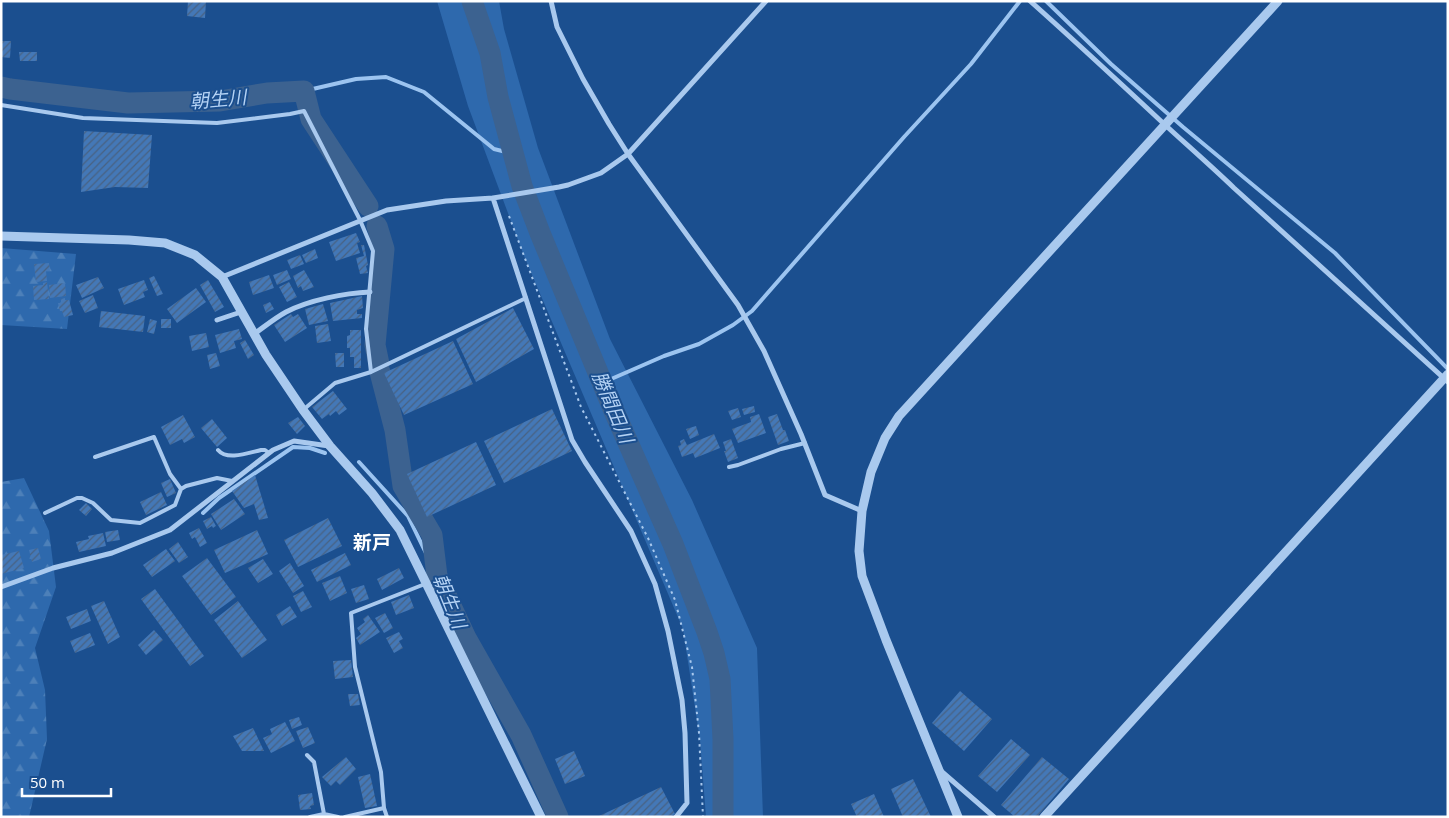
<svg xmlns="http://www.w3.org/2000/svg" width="1449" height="818" font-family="'Open Sans','Noto Sans JP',sans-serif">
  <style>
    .grass { fill: #2e69ad }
    .forest { fill: url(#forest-firs) }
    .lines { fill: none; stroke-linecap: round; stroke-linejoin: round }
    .stream { stroke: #9cc4f0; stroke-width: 4 }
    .river { stroke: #3c6290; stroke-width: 21 }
    .building { fill: url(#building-hatch) }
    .path { stroke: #a9c9ee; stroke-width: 2; stroke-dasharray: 2.5 4; stroke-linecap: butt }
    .service { stroke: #a9c9ee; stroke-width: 4 }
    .minor { stroke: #a9c9ee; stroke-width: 5 }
    .tertiary { stroke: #a9c9ee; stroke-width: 9 }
    .labels { text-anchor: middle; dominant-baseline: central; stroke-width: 4; stroke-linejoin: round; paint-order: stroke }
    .water-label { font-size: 19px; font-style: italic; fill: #b5d3f5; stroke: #1b4f8f }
    .neighbourhood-label { font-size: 19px; font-weight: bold; fill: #fff; stroke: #1b4f8f }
  </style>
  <defs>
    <pattern id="forest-firs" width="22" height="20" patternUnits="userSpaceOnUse" patternTransform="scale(1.25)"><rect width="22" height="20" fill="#2e69ad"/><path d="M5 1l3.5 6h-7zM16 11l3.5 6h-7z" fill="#4d80b9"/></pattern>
    <pattern id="building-hatch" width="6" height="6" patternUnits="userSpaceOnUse" patternTransform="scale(1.25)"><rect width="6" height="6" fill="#4478b7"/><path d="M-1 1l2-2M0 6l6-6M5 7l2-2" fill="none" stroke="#486282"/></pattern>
  </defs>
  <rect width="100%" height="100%" fill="#1b4f8f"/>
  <path class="grass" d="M437 1H499L504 29 538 148 610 339 692 500 757 648 763 817H706L700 740 683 629 524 256 468 106Z"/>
  <path class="forest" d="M1 248 76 254 67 329 1 325Z
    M24 478 49 531 56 587 35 648 45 690 47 739 29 817H1V482Z"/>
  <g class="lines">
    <path class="stream" d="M1046 1 1111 64 1183 127 1335 253 1448 369
      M304 91 356 79 386 77 424 92 494 149 514 154
      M602 383 664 356 699 344 733 325 752 311 904 137 971 64 1020 1
      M359 462 408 516 437 576
      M203 513 219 498 293 447 310 448 325 453"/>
    <path class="river" d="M472 1 490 53 498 97 522 186 540 233 614 411 673 544 707 632 714 653 720 679 723 739V817
      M1 87 10 89 128 103 220 101 267 93 304 91 311 119 368 206
      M377 226 384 249 375 345 379 364
      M380 372 395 430 403 486 432 535 437 576 466 638 521 735 558 817"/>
  </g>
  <path class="building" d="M188 1H206L205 18 187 16Z
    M1 41H11L10 58 1 57Z
    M19 52H37V61H20Z
    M84 131 152 135 148 188 115 187 81 192Z
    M356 233 360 242 357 243 360 253 336 261 329 242Z
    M361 245H364L368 265 366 266 368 273 360 274 356 258 364 256Z
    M315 249 318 258 306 263 302 255Z
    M300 255 304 264 291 269 287 260Z
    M49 263 50 271H46L47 281 36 282 34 264Z
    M287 270 291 279 277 285 273 275Z
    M304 270 314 287 303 291 301 286 298 288 293 276Z
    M269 275 274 288 253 295 249 282Z
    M154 276 163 294 157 296 149 278Z
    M98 277 104 288 82 298 76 285Z
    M144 280 148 290 143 292 145 297 124 305 118 289Z
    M208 280 224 307 215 312 200 285Z
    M47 282 49 299 34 300 33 286 43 285V283Z
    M289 282 297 297 287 302 279 287Z
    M65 283 66 296 50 298 49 285Z
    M196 288 206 302 177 323 167 309Z
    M93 295 98 308 85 313 79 301Z
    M362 296 363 308 357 310V314H362V318L333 321 330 303Z
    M65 298V300H69L73 315 64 317 62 311H60L58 303H61V299Z
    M270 302 274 309 266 313 263 305Z
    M323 304 328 321 309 325 305 309Z
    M513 308 534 349 476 382 456 339Z
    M101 311 145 316 143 332 99 327Z
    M291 314 293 317 298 314 307 328 285 342 274 325Z
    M150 319 157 321 154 334 147 332Z
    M161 319H171V328H161Z
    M328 324 331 341 317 343 315 326Z
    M239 329 242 339 234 341 236 348 220 353 215 335Z
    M350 330H361V368H354V357H350V348H347V336L350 335Z
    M206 333 209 347 192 351 189 336Z
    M245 340 254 355 248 359 240 343Z
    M453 341 473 384 404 415 384 373Z
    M216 353 220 366 210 369 207 355Z
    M335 353H344V367H336Z
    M333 391 347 409 339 415 336 411 330 416 329 414 322 419 312 407Z
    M754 406 755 412 744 415 742 409Z
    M738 408 741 417 732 420 728 411Z
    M552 409 572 451 504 483 484 441Z
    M759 414 766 433 738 443 732 429 751 422 750 417Z
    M777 414 783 430H785L789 441 778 445 768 417Z
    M183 415 195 437 184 443 182 439 170 445 161 427Z
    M298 417 305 426 297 434 288 423Z
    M212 419 227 438 217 447 201 428Z
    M696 426 699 435 690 439 686 429Z
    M714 434 720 448 695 458 693 453 682 457 678 446 681 445 680 441 684 439 687 445Z
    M731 439 738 458 728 462 724 451H726L723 442Z
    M476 442 496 485 427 517 407 474Z
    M255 475 268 518 259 520 254 504 244 508 232 491Z
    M170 479 176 493 167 497 161 483Z
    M161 492 167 505 146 515 140 502Z
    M234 499 245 514 221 530 211 514Z
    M86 503 92 509 86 516 79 510Z
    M211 517 216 526 213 528 212 526 207 529 203 521Z
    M328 518 342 546 298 567 284 540Z
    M199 528 207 543 200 547 195 537 192 539 189 533Z
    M118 530 120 540 107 542 105 532Z
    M257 530 268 554 225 573 214 550Z
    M103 533 106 546 79 552 76 542 89 539 88 536Z
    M178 542 188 557 179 563 169 549Z
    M38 548 41 559 32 562 29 550Z
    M166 549 175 561 152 577 143 565Z
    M19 551 24 568 1 574V555Z
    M345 553 351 565 317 582 311 570Z
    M207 558 236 597 211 615 182 576Z
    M263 559 273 574 258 583 248 568Z
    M290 563 304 586 293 593 279 571Z
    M399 568 404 578 382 590 377 579Z
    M340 576 347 593 330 601 322 583Z
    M364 585 369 599 356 603 351 589Z
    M155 589 204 656 190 666 141 599Z
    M303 591 312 607 301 612 293 596Z
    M409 595 414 608 396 615 391 602Z
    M104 601 120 637 108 644 91 606Z
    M238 601 267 640 242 658 214 620Z
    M290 606 297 617 282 626 276 615Z
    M87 609 91 621 71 629 66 617Z
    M385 613 393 628 384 633 375 618Z
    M368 615 380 632 360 645 356 638 361 634 357 628 365 622 363 619Z
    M154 630 163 640 146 655 138 645Z
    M399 632 403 639 399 641 403 648 394 653 386 638Z
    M90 633 95 645 75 653 70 641Z
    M351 660 353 677 335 679 333 661Z
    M960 691 992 719 964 751 932 723Z
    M348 694H358L360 705 350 706Z
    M299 717 302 725 292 729 289 720Z
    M285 722 295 741 271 753 263 738 272 734 270 729Z
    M308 727 315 743 303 748 296 731Z
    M253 728 264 751H242L233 736Z
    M1011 739 1030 755 997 792 978 776Z
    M574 751 585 776 565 784 555 759Z
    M346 757 356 769 340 785 336 781 331 786 322 777Z
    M1042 757 1069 779 1037 817H1015L1001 805Z
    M370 774 377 806 365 808 358 777Z
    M913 779 931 817H903L891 789Z
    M661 787 675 814 669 817H597Z
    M312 793 314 805 310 806 311 809 300 810 298 795Z
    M874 794 884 817H857L851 804Z"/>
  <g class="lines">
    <path class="path" d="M509 216 581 407 648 538 675 600 692 667 699 733 703 817"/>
    <path class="service" d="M1 105 83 118 217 123 290 114 304 111 360 220 373 251 366 329 371 372 335 383 303 410
      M371 372 526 298
      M218 450C227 461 248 453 261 450H265L269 453
      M95 457 154 437 170 474 181 489
      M729 467 738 465 781 449 805 443
      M45 513 77 498H82L93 503 111 520 140 523 175 505 181 489 186 486 217 478 232 481
      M307 755 314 762 324 814
      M310 817 324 814 338 817
      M345 817 384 808
      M387 817 384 808 381 772 355 667 351 613 425 584"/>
    <path class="minor" d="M551 1 557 27 583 79 609 124 628 154 738 305 764 351 801 434 825 495 862 511
      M1030 1C1075 41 1119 82 1163 123 1187 145 1211 166 1234 188L1448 382
      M493 198 572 440 585 462 631 531 655 584 668 631 682 700 685 733 687 803 676 817
      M222 277 387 210 446 201 493 198 559 187 568 185 601 173 628 154 766 1
      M217 320 241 312
      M254 334C264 327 275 318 286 312 309 300 345 293 370 292
      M1 587 53 568 112 553 170 530 273 450 294 441 329 446
      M941 771 994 817"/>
    <path class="tertiary" d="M1 236 129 240 165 243 195 255 222 277 266 355 303 410 330 446 372 493 400 530 541 817
      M958 817 886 640 862 576 859 551 862 511 871 472 885 438 899 416 1278 1
      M1044 817 1448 374"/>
  </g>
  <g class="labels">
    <g class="water-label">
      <text transform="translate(218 99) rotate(-5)">朝生川</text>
      <text transform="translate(613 407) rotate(67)">勝間田川</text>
      <text transform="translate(450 601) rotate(68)">朝生川</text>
    </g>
    <g class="neighbourhood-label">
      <text x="372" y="542">新戸</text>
    </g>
  </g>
  <rect width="1449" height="818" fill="none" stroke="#ffffff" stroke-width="5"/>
  <path d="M22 788v8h89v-8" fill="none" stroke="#ffffff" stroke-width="2.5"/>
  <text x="30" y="788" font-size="15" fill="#ffffff" stroke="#1b4f8f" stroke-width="4" paint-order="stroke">50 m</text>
</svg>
